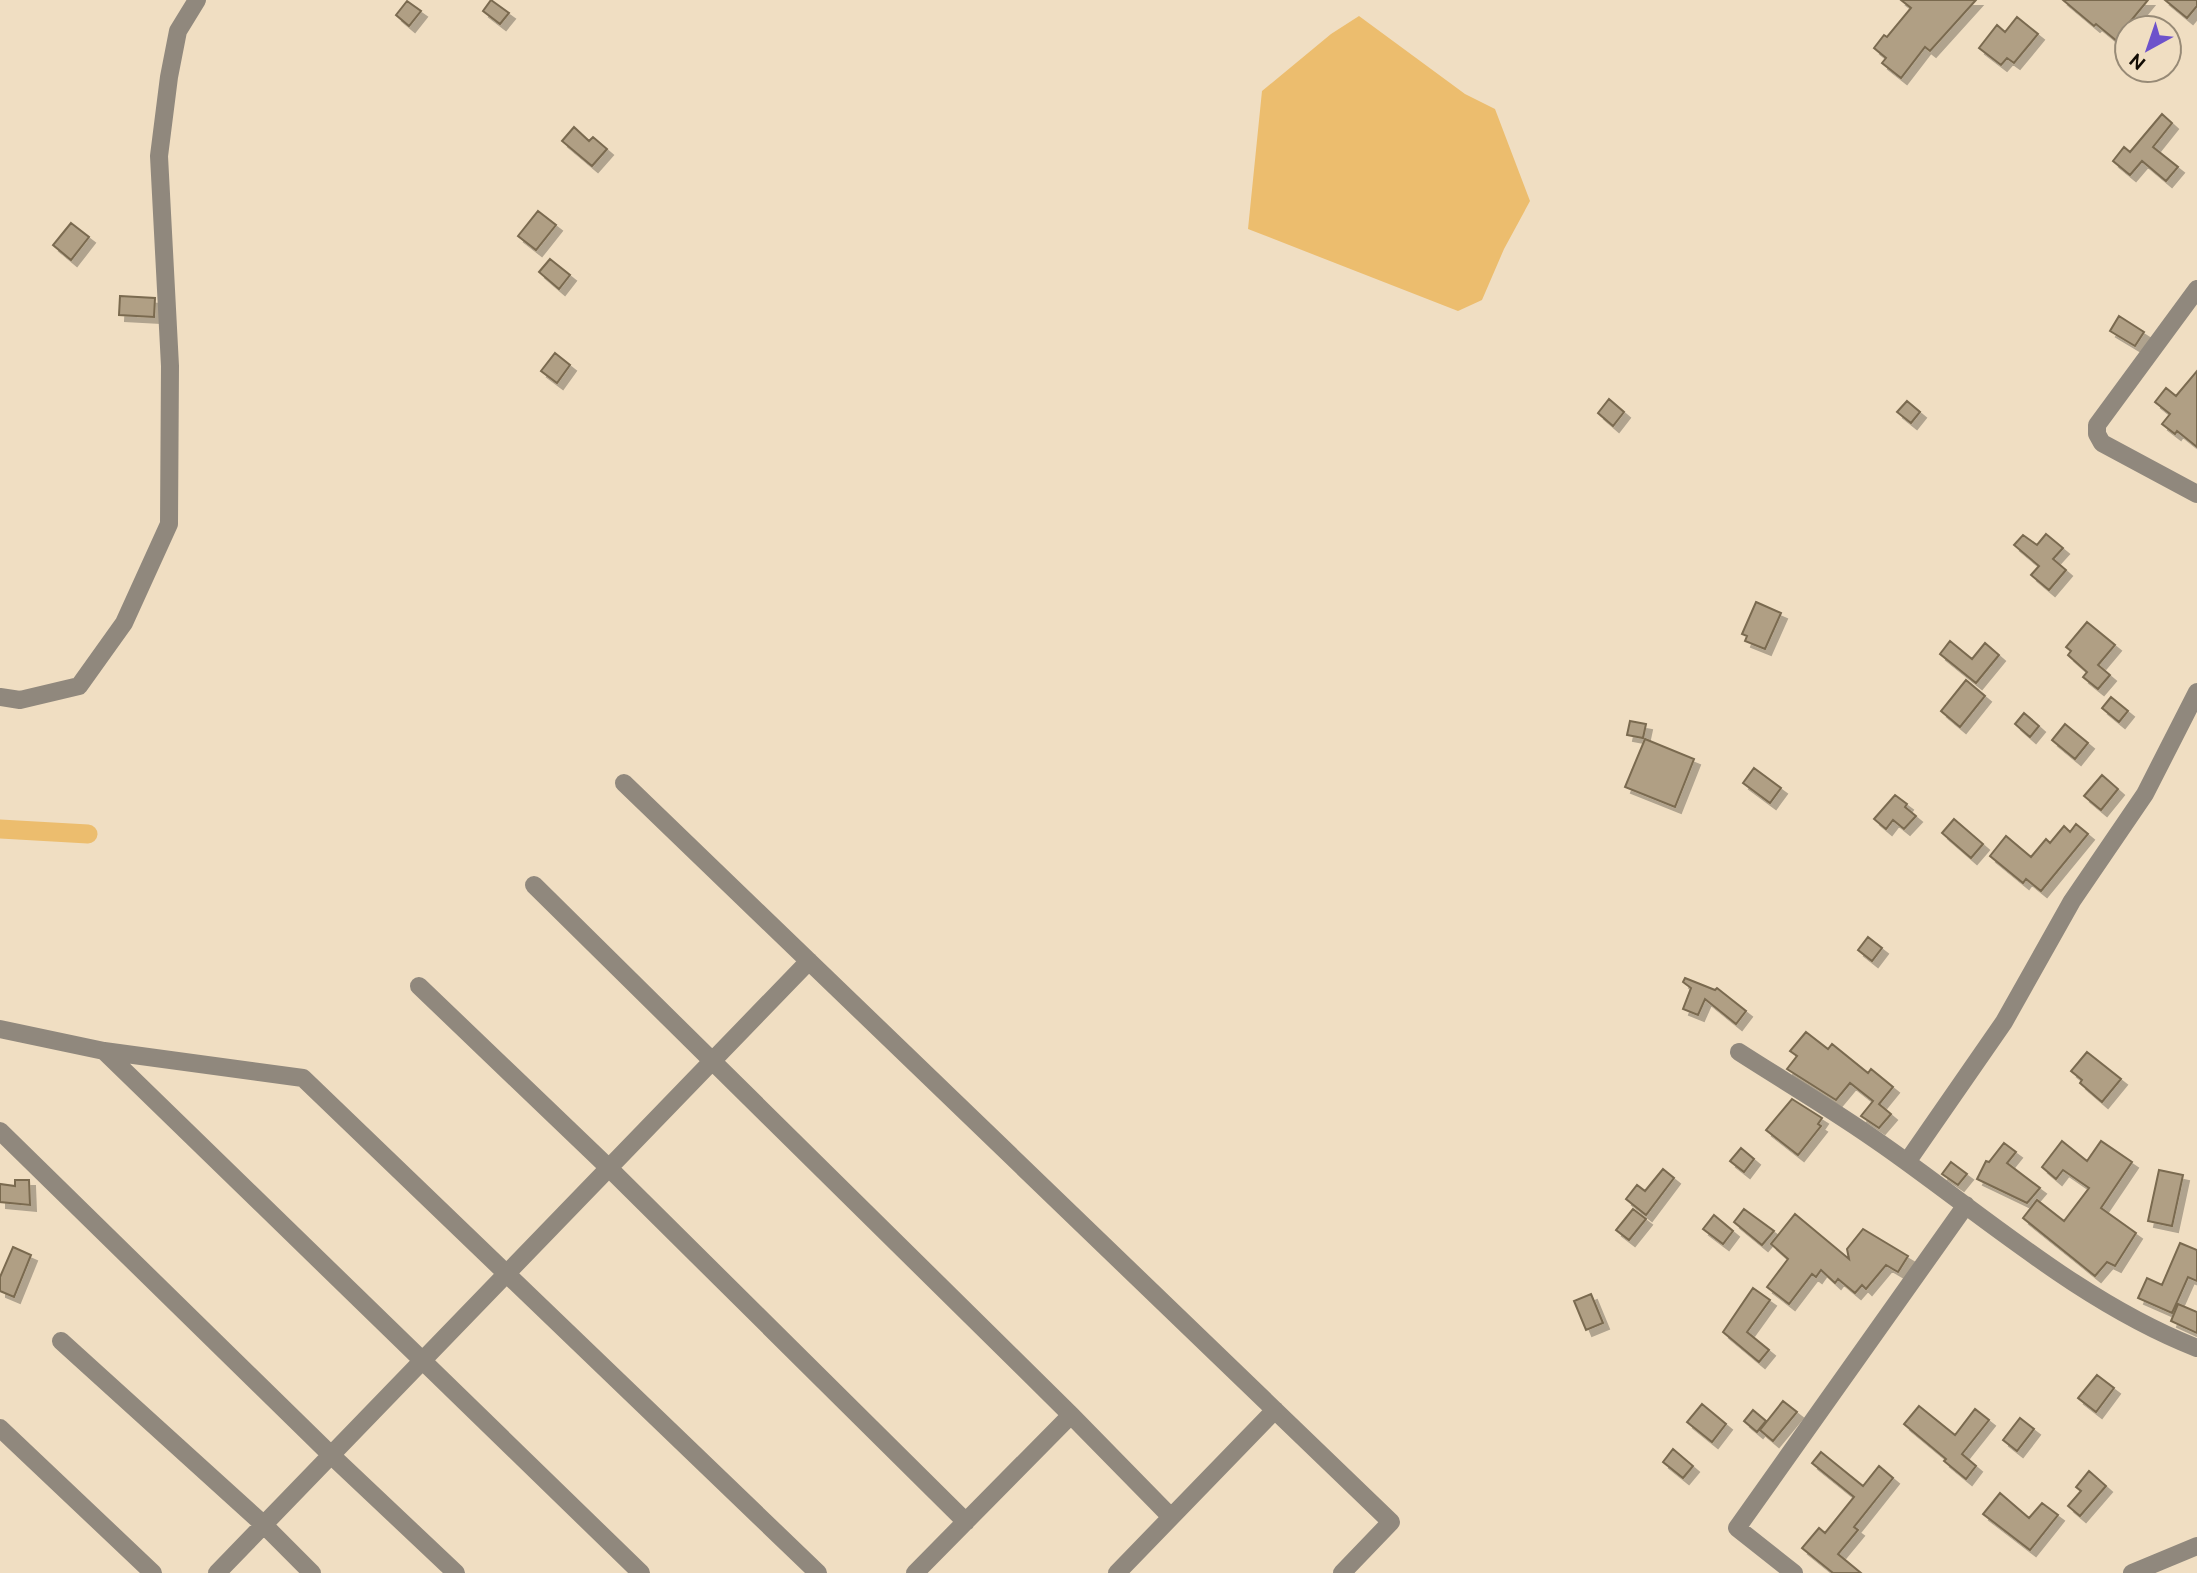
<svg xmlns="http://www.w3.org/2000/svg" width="2197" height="1573" font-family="Ubuntu,sans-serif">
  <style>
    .water { fill: #ecbd6e }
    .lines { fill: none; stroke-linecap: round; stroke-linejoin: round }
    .canal { stroke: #ecbd6e; stroke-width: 19 }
    .building { fill: #b09f84; stroke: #7a6a50; stroke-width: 2; filter: url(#shadow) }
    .minor { stroke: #90887d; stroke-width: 18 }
  </style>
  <defs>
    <filter id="shadow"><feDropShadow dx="6" dy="6" stdDeviation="0" flood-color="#0004"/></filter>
  </defs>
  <rect width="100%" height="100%" fill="#f0dec2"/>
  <path class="water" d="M1359 16 1465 94 1495 109 1530 201 1504 249 1482 300 1458 311 1248 229 1262 91 1331 34Z"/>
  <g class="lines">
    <path class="canal" d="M0 829 88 834"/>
  </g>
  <path class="building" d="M491 0 509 13 500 24 483 11Z
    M1901 0H1976L1930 51 1925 47 1901 78 1882 63 1886 58 1874 48 1884 35 1887 37 1911 8Z
    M2063 0H2148L2129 23 2132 25 2127 28 2118 42 2096 24 2094 26Z
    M2165 0H2197V6L2187 18Z
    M407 1 421 11 409 26 396 15Z
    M2017 17 2038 34 2014 63 2007 58 2001 65 1979 48 1997 25 2005 32Z
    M2162 114 2172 123 2153 147 2178 167 2166 181 2142 161 2130 175 2113 161 2124 147 2130 152Z
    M574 127 589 141 593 137 607 149 592 166 562 141Z
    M538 211 556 225 536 250 518 236Z
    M71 223 89 237 71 260 53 245Z
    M550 259 570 275 559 289 539 272Z
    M120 296 155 298 154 317 119 315Z
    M2119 316 2144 332 2135 346 2110 331Z
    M555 353 570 365 557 383 541 371Z
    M2197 371V447L2177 431 2175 434 2162 424 2170 414 2155 402 2166 388 2176 396Z
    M1609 399 1624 412 1613 426 1598 413Z
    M1907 401 1920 412 1911 423 1897 412Z
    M2046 534 2063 548 2053 559 2066 570 2049 590 2031 575 2039 566 2014 545 2023 535 2037 545Z
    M1756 602 1781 613 1765 649 1745 641 1747 636 1742 634Z
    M2087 622 2115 645 2098 665 2110 675 2098 689 2083 677 2087 672 2068 655 2071 651 2066 647Z
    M1950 641 1972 659 1985 643 1999 655 1976 683 1940 654Z
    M1966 680 1985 696 1960 727 1941 711Z
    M2111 697 2128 711 2119 722 2102 708Z
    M2024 713 2039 726 2030 737 2015 724Z
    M1630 721 1646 724 1643 738 1627 735Z
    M2065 724 2088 743 2075 759 2052 740Z
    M1645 739 1694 759 1675 807 1625 787Z
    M1754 768 1781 788 1770 803 1743 783Z
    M2102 775 2118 789 2101 810 2084 796Z
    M1895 795 1907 804 1905 807 1916 816 1904 829 1893 820 1886 829 1874 819Z
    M1954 819 1983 844 1971 858 1942 833Z
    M2076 824 2088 834 2041 891 2026 879 2023 883 1990 856 2006 836 2031 857 2046 839 2050 843 2064 826 2070 832Z
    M1868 937 1882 948 1872 961 1858 950Z
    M1685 978 1715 990 1717 988 1746 1011 1736 1024 1705 999 1698 1015 1683 1009 1691 988 1683 982Z
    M1806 1032 1828 1049 1832 1044 1868 1073 1871 1069 1893 1087 1879 1104 1891 1114 1879 1128 1861 1116 1873 1101 1850 1083 1836 1100 1787 1069 1797 1056 1790 1051Z
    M2087 1052 2121 1079 2102 1102 2080 1083 2082 1080 2071 1071Z
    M1792 1099 1822 1118 1818 1124 1821 1126 1798 1155 1766 1130Z
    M2062 1141 2087 1161 2101 1141 2132 1162 2101 1208 2136 1233 2115 1266 2107 1262 2095 1276 2023 1218 2037 1200 2064 1221 2089 1188 2063 1170 2056 1179 2042 1167Z
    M2004 1143 2016 1152 2007 1163 2040 1188 2027 1203 1977 1179 1986 1161 1989 1162Z
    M1741 1148 1754 1159 1744 1172 1730 1161Z
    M1951 1162 1967 1174 1958 1185 1942 1174Z
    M1663 1169 1674 1178 1646 1215 1626 1199 1637 1185 1645 1191Z
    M2159 1170 2183 1175 2172 1226 2148 1221Z
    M15 1180H29L30 1205 0 1202V1184L15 1186Z
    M1633 1209 1646 1219 1629 1240 1616 1230Z
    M1744 1209 1774 1231 1762 1245 1734 1222Z
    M1795 1214 1849 1259 1847 1249 1863 1229 1908 1256 1898 1272 1886 1265 1866 1289 1862 1285 1855 1293 1838 1279 1835 1283 1821 1270 1816 1277 1812 1274 1789 1304 1767 1287 1788 1259 1771 1244Z
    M1714 1215 1733 1231 1723 1244 1703 1229Z
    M2180 1243 2197 1250V1281L2188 1277 2172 1313 2138 1298 2147 1278 2162 1285Z
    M13 1247 31 1255 14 1297 0 1291V1277Z
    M1753 1288 1770 1300 1747 1332 1769 1350 1759 1362 1723 1332Z
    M1591 1294 1603 1323 1586 1330 1574 1301Z
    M2178 1304 2197 1312V1333L2171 1321Z
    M2097 1375 2114 1388 2096 1412 2078 1398Z
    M1783 1401 1797 1412 1773 1441 1760 1430Z
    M1702 1404 1726 1424 1712 1442 1687 1422Z
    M1919 1406 1955 1435 1975 1409 1989 1420 1962 1454 1976 1466 1966 1479 1944 1461 1946 1459 1904 1424Z
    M1753 1410 1766 1421 1757 1432 1744 1421Z
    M2020 1418 2034 1429 2017 1451 2003 1440Z
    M1673 1449 1693 1466 1683 1478 1663 1462Z
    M1821 1452 1863 1486 1879 1466 1893 1478 1854 1527 1858 1530 1838 1554 1861 1573H1833L1802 1548 1819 1528 1825 1533 1854 1497 1812 1463Z
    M2089 1471 2106 1486 2080 1516 2068 1506 2081 1491 2076 1487Z
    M2000 1493 2029 1518 2042 1503 2058 1515 2030 1550 1983 1514Z"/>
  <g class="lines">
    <path class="minor" d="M2197 289 2097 425V434L2102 443 2197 494
      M0 697 20 700 79 686 124 623 169 524 170 366 159 156 169 77 178 31 197 0
      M624 783 1391 1522 1342 1573
      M534 885 1071 1415 1171 1517
      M419 986 609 1168 966 1522
      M0 1029 104 1051 303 1078 818 1573
      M104 1051 641 1573
      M1739 1052C1787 1083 1837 1112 1883 1145 1983 1215 2082 1303 2197 1348
      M0 1131 331 1455 456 1573
      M1907 1162 2004 1022 2072 901 2145 794 2197 692
      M61 1341 264 1525 312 1573
      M0 1428 153 1573
      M217 1573 809 961
      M915 1573 1071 1415
      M1117 1573 1275 1410
      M1794 1573 1737 1528 1966 1205
      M2132 1573 2197 1546"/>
  </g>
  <g transform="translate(2148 49) rotate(220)"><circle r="33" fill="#f0dec2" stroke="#978a76" stroke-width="2"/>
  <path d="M0-5L12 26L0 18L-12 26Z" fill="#6d52cb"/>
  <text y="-10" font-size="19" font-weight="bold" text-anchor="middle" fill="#110b03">N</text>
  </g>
</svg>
